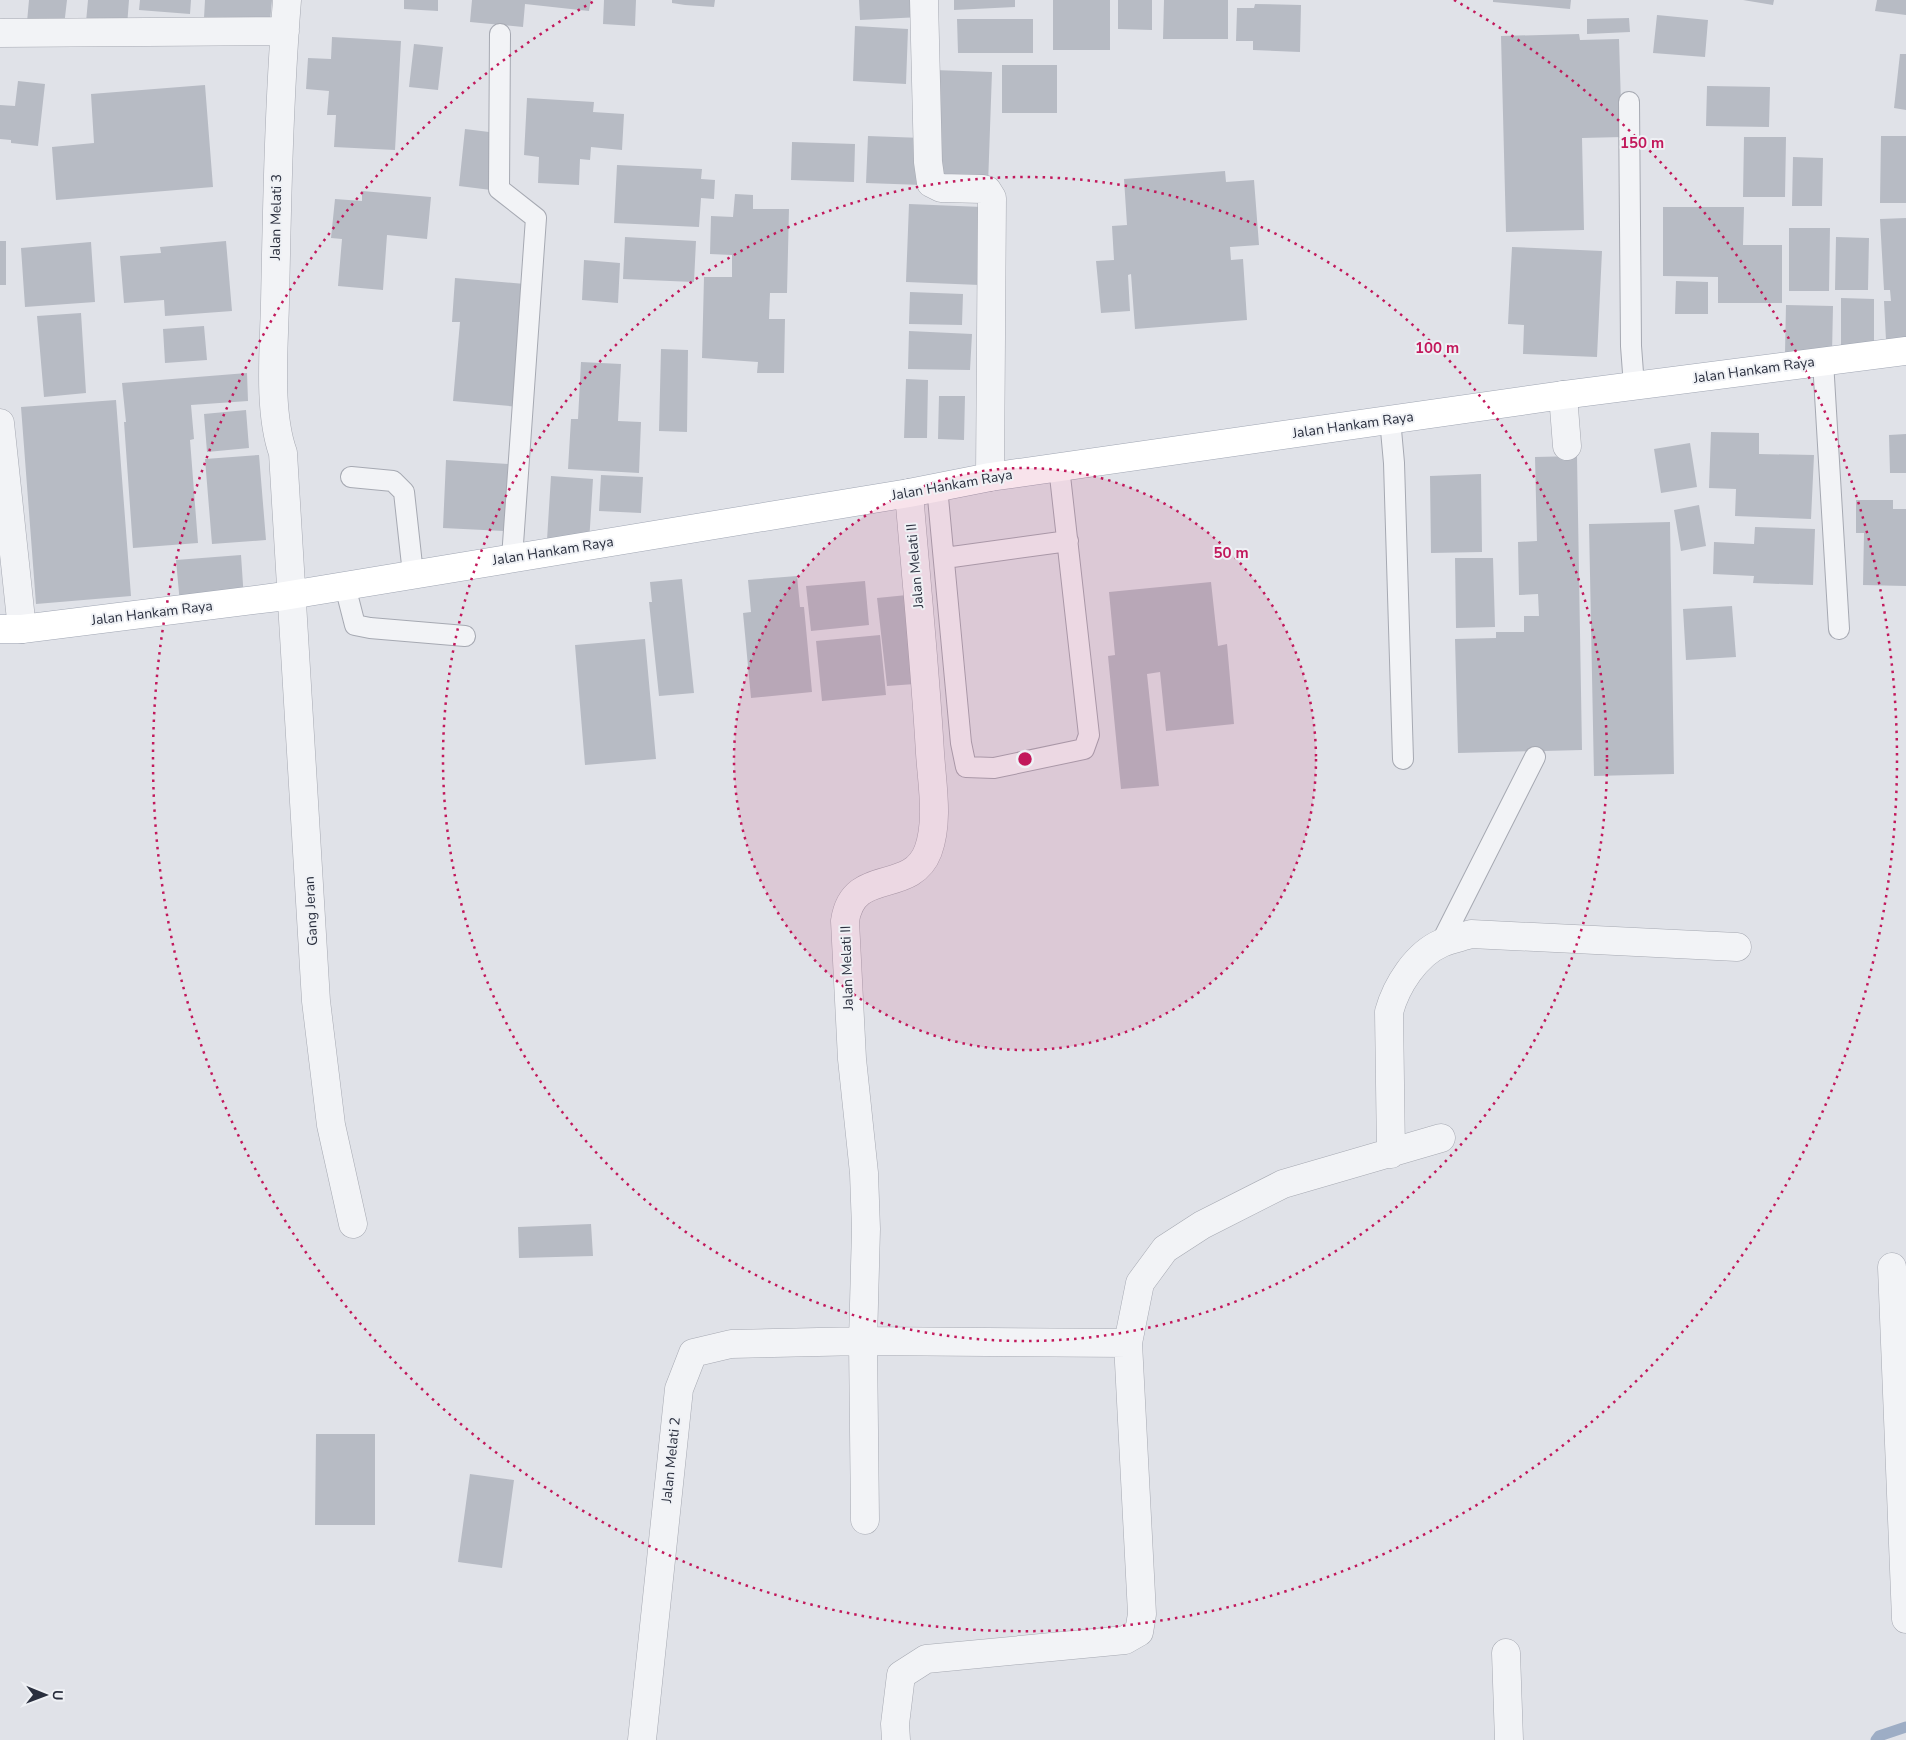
<svg xmlns="http://www.w3.org/2000/svg" width="1906" height="1740" font-family="'Nunito Sans',sans-serif">
  <style>
    .lines { fill: none; stroke-linecap: round; stroke-linejoin: round }
    .stream { stroke: #9dadc5; stroke-width: 11 }
    .building { fill: #b7bbc4 }
    .lane-casing { stroke: #a6a9b2; stroke-width: 22 }
    .street-casing { stroke: #a6a9b2; stroke-width: 29 }
    .primary-casing { stroke: #a0a6b3; stroke-width: 29 }
    .lane { stroke: #f2f3f6; stroke-width: 20 }
    .street { stroke: #f2f3f6; stroke-width: 28 }
    .primary { stroke: #fff; stroke-width: 28 }
    .ring { fill: none; stroke: #c2185b; stroke-width: 2.5; stroke-dasharray: 2.5 5 }
    .labels { text-anchor: middle; dominant-baseline: central; stroke-width: 4; stroke-linejoin: round; paint-order: stroke }
    .street-label { font-size: 14px; fill: #2a2f3e; stroke: #eff1f5 }
    .centre { fill: #c2185b; stroke: #eff1f5; stroke-width: 2.5 }
    .ring-label { font-size: 15px; text-anchor: middle; font-weight: bold; fill: #c2185b; stroke: #eff1f5; stroke-width: 4; stroke-linejoin: round; paint-order: stroke }
  </style>
  <rect width="100%" height="100%" fill="#e0e2e8"/>
  <g class="lines">
    <path class="stream" d="M1876 1740 1879 1736 1906 1727"/>
  </g>
  <path class="building" d="M29 0H67L64 26 27 22Z
    M88 0H129L127 26 86 22Z
    M140 0H191L190 14 139 10Z
    M205 0H272L270 22 204 18Z
    M404 0H438V11L404 9Z
    M472 0H591L589 11 525 4 523 27 470 22Z
    M604 0H636L635 26 603 24Z
    M672 0H715L714 7 685 5 672 3Z
    M859 0H920L921 17 860 20Z
    M954 0H1015V7L954 10Z
    M1053 0H1110V50H1053Z
    M1118 0H1152V30L1118 29Z
    M1164 0H1228V39H1163Z
    M1493 0H1571L1570 9 1493 2Z
    M1743 0H1774L1773 5Z
    M1877 0H1906V15L1875 11Z
    M1255 4 1301 5 1300 52 1253 50V41H1236L1237 8H1254Z
    M1657 15 1708 20 1705 57 1653 53Z
    M1629 18 1630 32 1587 34V19Z
    M957 19H1033V53H958Z
    M855 26 908 29 906 84 853 81Z
    M1579 34 1580 40 1619 39 1622 137 1582 138 1584 230 1506 232 1501 36Z
    M332 37 401 41 395 150 334 147 336 115H327L329 91 306 89 308 58 331 59Z
    M414 44 443 47 438 90 409 87Z
    M1900 54H1906V110L1894 108Z
    M1002 65H1057V113H1002Z
    M934 70 992 72 988 185 933 182Z
    M18 81 45 84 38 146 11 143V140L0 139V105L15 106Z
    M205 85 213 187 56 200 52 147 94 143 91 94Z
    M1707 86 1770 87 1769 127 1706 126Z
    M527 98 594 102 593 112 624 114 622 150 591 147 590 160 580 159 579 185 538 183 539 157 524 155Z
    M465 129 497 133 491 190 459 186Z
    M868 136 923 138 922 185 866 183Z
    M1881 136H1906V203H1880Z
    M1744 137H1786L1785 197H1743Z
    M792 142 855 144 854 182 791 180Z
    M1793 157 1823 158 1822 206H1792Z
    M617 165 702 169 701 179 715 180 714 199 701 198 699 227 614 223Z
    M1225 171 1226 182 1254 180 1259 245 1230 247 1231 260 1243 259 1247 320 1135 329 1131 274 1128 275 1130 311 1101 313 1096 261 1114 260 1112 226 1127 225 1124 179Z
    M362 191 431 197 427 239 387 235 383 290 338 286 342 239 331 238 335 199 362 201Z
    M735 194 753 195V209H789L787 293H770L769 319H785L784 373H757L758 362 702 358 704 277H732V255L710 254 711 216 733 217Z
    M909 204 982 207 980 285 906 282Z
    M1663 207H1744L1743 245H1782V303H1718V277L1663 276Z
    M1906 218V339L1886 340 1884 301H1891L1890 290H1884L1880 219Z
    M1789 228H1830L1829 291H1789Z
    M625 237 696 241 694 282 623 279Z
    M1836 237 1869 238 1868 290H1835Z
    M0 241H6V285H0Z
    M226 241 232 311 165 316 164 300 124 303 120 256 161 253 160 247Z
    M91 242 95 302 25 307 21 248Z
    M1512 247 1602 251 1597 357 1523 354 1524 325 1508 324Z
    M584 260 620 263 618 303 582 300Z
    M455 278 525 284 520 407 453 401 460 322H452Z
    M1676 281 1708 282V314H1675Z
    M910 292 963 294 962 325 909 324Z
    M1841 298 1874 299V350L1841 349Z
    M1786 305 1833 306 1832 354 1785 353Z
    M81 313 86 393 44 397 37 316Z
    M204 326 207 360 165 363 163 329Z
    M909 331 972 334 970 370 908 369Z
    M661 349 688 350 687 432 659 431Z
    M581 362 621 364 618 421 641 422 639 473 568 469 571 419H578Z
    M247 373 248 401 191 405 194 439 190 440 198 543 133 548 124 422H126L122 383Z
    M906 379 928 380 927 438H904Z
    M939 396H965L964 440 938 439Z
    M116 400 131 596 36 604 21 407Z
    M246 410 249 448 207 452 204 414Z
    M1711 432 1759 433V454L1814 455 1811 519 1735 516 1736 489 1709 488Z
    M1906 434V473H1890L1889 435Z
    M1690 443 1697 487 1661 493 1654 449Z
    M259 455 266 540 212 544 205 459Z
    M1577 456 1582 750 1458 753 1455 639 1496 638V632H1524V616H1539L1538 594 1519 595 1518 542 1537 541 1535 457Z
    M446 460 508 464 504 531 443 528Z
    M1481 474 1482 552 1431 553 1430 476Z
    M601 475 643 477 641 513 599 511Z
    M551 476 593 479 589 543 547 540Z
    M1856 500H1893V509H1906V586L1863 585 1864 533H1856Z
    M1699 505 1706 546 1681 551 1674 510Z
    M1670 522 1674 774 1594 776 1589 524Z
    M1755 527 1815 529 1813 585 1753 583 1754 576 1713 574 1714 542 1754 544Z
    M241 555 244 600 180 604 176 560Z
    M1455 558H1493L1495 627 1456 628Z
    M797 576 800 607H804L812 692 751 698 743 613 751 612 748 580Z
    M682 579 694 693 659 696 649 602H652L650 582Z
    M865 581 869 625 811 631 806 586Z
    M1211 582 1218 646 1227 644 1234 724 1166 731 1160 672 1147 674 1159 786 1121 789 1108 656 1115 655 1109 592Z
    M907 595 915 684 887 686 877 598Z
    M1732 606 1736 657 1686 660 1683 609Z
    M880 635 886 695 822 701 816 641Z
    M645 639 656 759 585 765 575 645Z
    M591 1224 593 1256 519 1258 518 1227Z
    M316 1434H375V1525H315Z
    M470 1474 514 1480 502 1568 458 1562Z"/>
  <g class="lines">
    <g class="lane-casing">
      <path id="lane" d="M500 34 499 189 536 218 512 558
        M1629 102 1631 346 1634 386
        M1823 361 1839 629
        M1390 419 1394 463 1403 759
        M351 477 393 481 404 492 413 574
        M937 487 961 743 966 767 994 768 1084 749 1089 735 1059 467
        M945 558 1068 541
        M345 586 355 625 370 628 465 636
        M1441 943 1535 757"/>
    </g>
    <g class="street-casing">
      <path id="street" d="M287 0C279 101 277 201 275 303 274 348 268 411 283 453L316 1001 331 1125 353 1224
        M924 0 928 162 931 183 941 188 983 189 987 190 992 198 990 477
        M0 33 285 31
        M1563 395 1567 446
        M0 423 22 629
        M1391 1154 1389 1012C1396 986 1416 954 1442 943 1451 939 1462 937 1471 934L1737 947
        M1892 1267 1906 1619
        M865 1520 863 1341 1128 1343
        M1506 1653 1509 1740
        M642 1740 679 1389 693 1353 731 1344 863 1341 866 1229 864 1173 852 1059 845 921C853 866 911 896 928 851 939 821 932 784 930 753 925 666 916 579 909 493
        M896 1740 895 1724 901 1675 926 1659 1125 1640 1139 1632 1142 1614 1128 1343 1140 1283 1165 1249 1202 1225 1283 1184 1441 1138"/>
    </g>
    <g class="primary-casing">
      <path id="primary" d="M0 629H22L278 597 909 493 990 477 1563 395 1906 351"/>
    </g>
    <use href="#lane" class="lane"/>
    <use href="#street" class="street"/>
    <use href="#primary" class="primary"/>
  </g>
  <circle cx="1025" cy="759" r="291" fill="#c2185b" fill-opacity=".12"/>
  <g class="ring">
    <circle cx="1025" cy="759" r="291"/>
    <circle cx="1025" cy="759" r="582"/>
    <path d="M1454 0A872 872 0 1 1 596 0"/>
  </g>
  <g class="labels">
    <g class="street-label">
      <text transform="translate(276 217) rotate(-89)">Jalan Melati 3</text>
      <text transform="translate(1754 370) rotate(-8)">Jalan Hankam Raya</text>
      <text transform="translate(1353 425) rotate(-8)">Jalan Hankam Raya</text>
      <text transform="translate(952 485) rotate(-10)">Jalan Hankam Raya</text>
      <text transform="translate(553 551) rotate(-9)">Jalan Hankam Raya</text>
      <text transform="translate(915 566) rotate(-95)">Jalan Melati II</text>
      <text transform="translate(152 613) rotate(-7)">Jalan Hankam Raya</text>
      <text transform="translate(311 911) rotate(-93)">Gang Jeran</text>
      <text transform="translate(847 968) rotate(-92)">Jalan Melati II</text>
      <text transform="translate(671 1460) rotate(-84)">Jalan Melati 2</text>
    </g>
  </g>
  <circle cx="1025" cy="759" r="8" class="centre"/>
  <g class="ring-label">
    <text x="1642" y="148">150 m</text>
    <text x="1437" y="353">100 m</text>
    <text x="1231" y="558">50 m</text>
  </g>
  <g transform="translate(45 1695) rotate(91)" stroke="#eff1f5" stroke-width="4" paint-order="stroke">
  <path d="M0-4L9 19L0 12L-9 19Z" fill="#2a2f3e"/>
  <text y="-8" font-size="14" font-weight="bold" text-anchor="middle" fill="#2a2f3e">U</text>
  </g>
</svg>
